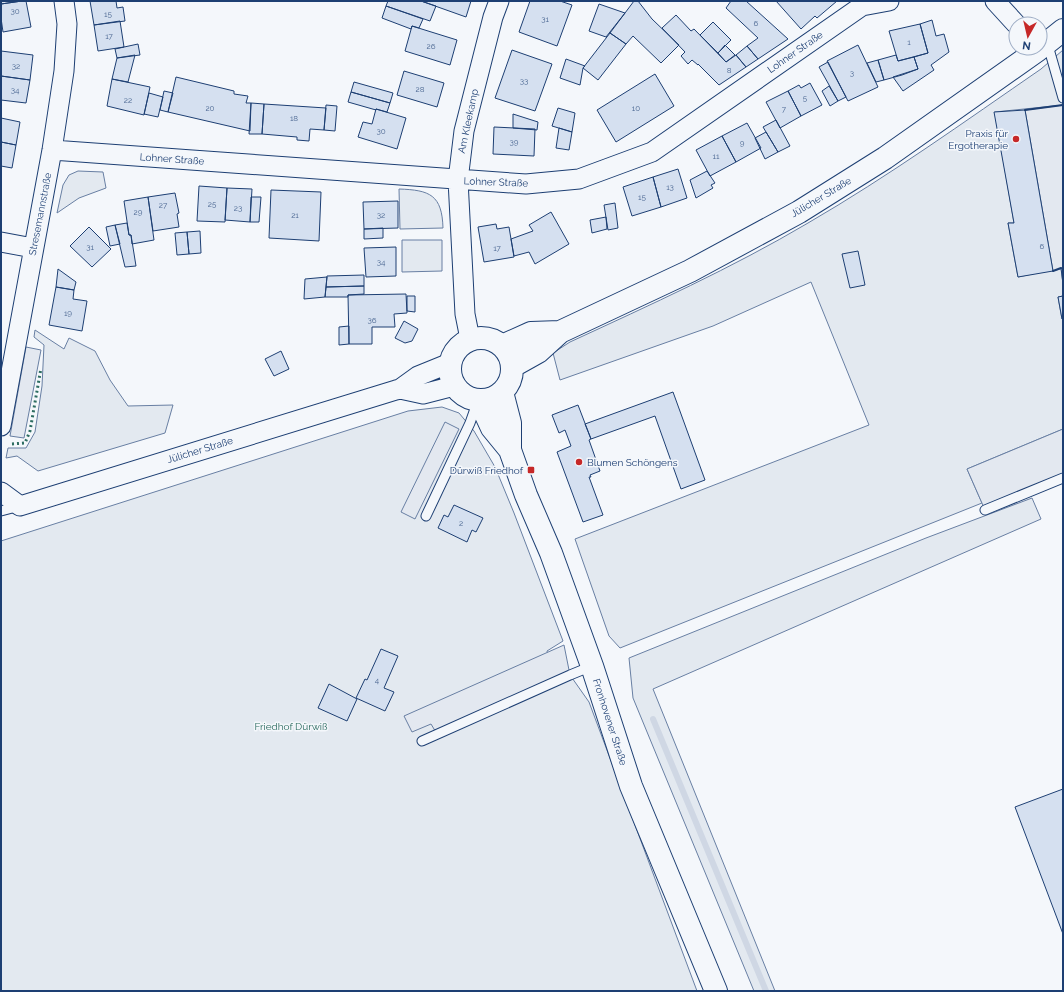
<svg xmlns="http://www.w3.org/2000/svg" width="1064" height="992" font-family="Raleway,sans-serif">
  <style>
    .green { fill: #e3e9f0; stroke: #687fa3 }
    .parking { fill: #e3e8f0; stroke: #687fa3 }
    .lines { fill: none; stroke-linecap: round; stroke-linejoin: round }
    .stream { stroke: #cfd7e4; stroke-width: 6 }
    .building { fill: #d5e0f0; stroke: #1d3f73 }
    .service-casing { stroke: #1d3f73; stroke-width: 11 }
    .minor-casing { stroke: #1d3f73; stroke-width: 21 }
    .tertiary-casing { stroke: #1d3f73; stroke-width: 24 }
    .service { stroke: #f4f7fb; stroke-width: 9 }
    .minor { stroke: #f4f7fb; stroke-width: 19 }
    .tertiary { stroke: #f4f7fb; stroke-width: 22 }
    .hedge { stroke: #2c6c60; stroke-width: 3; stroke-dasharray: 2 3; stroke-linecap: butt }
    .wall { stroke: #1d3f73; stroke-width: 2 }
    .poi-dot { fill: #c62828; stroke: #f4f7fb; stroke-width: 1.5 }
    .labels { text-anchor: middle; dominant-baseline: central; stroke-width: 3; stroke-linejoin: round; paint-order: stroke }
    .number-label { font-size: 8px; fill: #4b6792 }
    .street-label { font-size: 10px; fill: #1d3f73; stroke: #f4f7fb }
    .poi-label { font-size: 10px; fill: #1d3f73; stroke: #f4f7fb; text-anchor: end }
    .park-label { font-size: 10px; fill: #2c6c60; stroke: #f4f7fb }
  </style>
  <rect width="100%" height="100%" fill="#f4f7fb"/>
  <path class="green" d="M1063 50V105L995 112 1014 223H1008L1018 277 1061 268 1063 284V296L1058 297 1062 319H1063V429L967 469 982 503 620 648 609 636 575 539 869 425 811 282 713 326 560 380 553 353 570 342C650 305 732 268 808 223 889 176 964 122 1041 69Z
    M78 171 103 172 106 188 79 198 57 213 63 185 69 175Z
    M399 189C430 190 442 195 443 228L400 229Z
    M402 240H442V271L402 272Z
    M35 330 64 349 69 338 95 351 110 380 128 406 173 405 165 433 38 471 17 456 6 458 8 448H26L35 432 42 386 44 345 34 337Z
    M442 407 459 413 474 431 495 467 514 513 563 641 547 651 553 682 570 675 589 702 697 991H1V541L408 411Z
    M1032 498 1041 519 653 689 775 991H754L633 698 629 658 926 538Z"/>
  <path class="parking" d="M1063 105V268L1053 271 1025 110Z
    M26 347 41 350 24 438 10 436Z
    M445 422 459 429 415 519 401 512Z
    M1063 429V478L985 510 967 469Z
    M564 645 570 675 437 734 431 724 412 732 404 716Z"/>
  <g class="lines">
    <path class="stream" d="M653 719 766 991"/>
  </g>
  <path class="building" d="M1 1H22L1 4Z
    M22 1H26L31 27 3 32 1 18V4Z
    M90 1H116L117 8 123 7 125 21 94 25Z
    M388 1H421L436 6 430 21 386 6Z
    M421 1H471L466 17Z
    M530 1H560L572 5 557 46 519 32Z
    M634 1H638L652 19 679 45 661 63 633 36 626 44 610 33Z
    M731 1H746L788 39 758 59 747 46 758 38 726 8Z
    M776 1H837L817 18 815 16 801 29Z
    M599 4 625 13 606 37 589 31Z
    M386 6 423 19 419 28 412 26 411 29 382 18Z
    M676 15 691 31 694 29 726 62 736 55 746 67 719 85 698 64V65L692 60 688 64 681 56 685 52 662 28Z
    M932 20 936 36 944 34 949 52 931 65 934 70 903 91 893 77 918 69 914 57 928 53 920 24Z
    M120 21 124 47 98 51 94 25Z
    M713 22 731 40 718 53 700 35Z
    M920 24 928 53 898 61 889 31Z
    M412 26 457 40 450 65 405 51Z
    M610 33 626 44 598 80 583 68Z
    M138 44 140 55 117 58 115 49Z
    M725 45 735 55 726 62 718 53Z
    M858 45 878 87 848 101 827 61Z
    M747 46 758 59 746 67 736 55Z
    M512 50 552 64 535 111 495 98Z
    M1 51 33 55 30 80 1 76Z
    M135 55 128 82 112 79 117 58Z
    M896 55 898 61 914 57 918 69 902 75 884 80 878 60Z
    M566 59 585 66 583 68 580 85 560 78Z
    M878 60 884 80 876 82 867 63Z
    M828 62 846 97 838 101 819 67Z
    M404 71 444 83 437 107 397 95Z
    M655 74 674 106 616 142 597 110Z
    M1 76 30 80 26 103 1 100Z
    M176 77 234 91V94L248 96 246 103H251L250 131 168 112Z
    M112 79 150 87 144 115 107 106Z
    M354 82 393 93 390 103 351 92Z
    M810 83 822 105 801 116 788 91 799 85 801 88Z
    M829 86 838 101 830 106 822 91Z
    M164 91 173 93 168 112 160 110Z
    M788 91 801 116 780 128 766 102Z
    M351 92 390 103 387 112 376 109V110L348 102Z
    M149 93 163 97 158 117 144 114Z
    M251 103 264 104 262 134H249Z
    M264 104 326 108 324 130 310 129 309 141 297 140V137L262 134Z
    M326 105 337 106 335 131 324 130Z
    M558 108 575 113 572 132 552 126Z
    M376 109 406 118 397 149 358 137 363 122 372 124Z
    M1025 110 1053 271 1018 277 1008 223H1014L994 112Z
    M513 114 538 122 537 130 513 128Z
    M1 118 20 122 16 145 1 142Z
    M776 120 790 146 778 152 763 127Z
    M747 123 761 148 736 162 722 136Z
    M494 127 535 129 534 156 493 154Z
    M559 128 572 132 569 150 556 148Z
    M766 132 778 152 765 159 755 138Z
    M722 136 736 162 710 176 696 150Z
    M1 142 16 145 12 168 1 166Z
    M678 169 687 198 661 207 653 177Z
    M707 171 715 183 711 185 713 188 696 198 690 180Z
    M653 177 661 207 632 216 623 187Z
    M199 186 227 188 225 222 197 221Z
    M227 188 252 189 250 222 225 220Z
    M271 190 321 192 319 241 269 238Z
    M175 193 179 213 177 214 179 227 153 231 148 197Z
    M148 197 154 240 132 244 131 235H129L124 201Z
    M251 197H261L259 222H250Z
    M398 201V228L364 229 363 202Z
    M615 203 618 228 608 230 604 205Z
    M551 212 569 244 535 264 529 252 514 256 511 239 533 231 529 225Z
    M606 217 607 229 592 233 590 220Z
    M127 223 129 235H131L136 266 125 267 115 225Z
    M496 224 497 229 509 227 514 257 484 262 478 227Z
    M115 225 120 244 110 246 106 227Z
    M89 227 111 249 92 267 70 246Z
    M383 228V238L364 239V229Z
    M200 231 201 253 189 254 187 232Z
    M187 232 189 254 177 255 175 233Z
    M396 247V276L366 277 364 248Z
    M858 251 865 285 850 288 842 254Z
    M1061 268H1063V284Z
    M58 269 76 282 74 290 56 287Z
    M364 275V286L326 287 327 276Z
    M327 277 325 297 304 299 305 279Z
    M364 286V294L348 295V297H325L326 287Z
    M56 287 74 290 73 299 87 301 82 331 49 325Z
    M406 294 407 313 394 314 395 327H372V344H349L348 295Z
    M407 296H415V312L407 311Z
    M1063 296V319H1062L1058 297Z
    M404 321 418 329 412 341 405 343 395 338Z
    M349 326V344L339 345V327Z
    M281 351 289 369 274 376 265 359Z
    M673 392 705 480 681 489 655 416 591 439 585 424Z
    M578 405 591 439 589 440 600 471 590 475 591 477H589L603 515 583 522 557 452 571 446 565 430 559 433 552 415Z
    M454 505 483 518 476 532 472 530 467 542 438 528 444 515 448 517Z
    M381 649 398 656 384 688 394 692 385 711 356 698 365 679 367 680Z
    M329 684 357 699 347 721 318 708Z
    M1063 789V934L1015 807Z"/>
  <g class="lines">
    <g class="service-casing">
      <path id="service" d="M1047 42 1063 98
        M985 510 1063 478
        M1 511 20 506
        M426 516 470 423 477 403
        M422 741 570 675 592 666"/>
    </g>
    <g class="minor-casing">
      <path id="minor" d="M995 1 1016 24
        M52 150 526 184 579 179 652 152 862 6 889 1
        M1 242 33 248
        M470 339 465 314 458 180 464 131 493 17 499 1
        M400 389 418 376 450 363
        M1 426 52 150 64 71 67 24 64 1
        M1 492 20 506 396 390 400 389 423 394 454 386"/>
    </g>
    <g class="tertiary-casing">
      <path id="tertiary" d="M450 369a31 31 0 1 1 62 0a31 31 0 1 1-62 0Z
        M502 346 531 333 560 332
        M513 366 538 352 560 332 690 271 799 212 885 158 1038 50 1063 30
        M502 392 510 423V450
        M479 400 492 428 510 450 526 495 551 553 592 666 631 786 716 991"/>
    </g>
    <use href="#service" class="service"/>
    <use href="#minor" class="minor"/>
    <use href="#tertiary" class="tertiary"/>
    <path class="hedge" d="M12 444 25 443 30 431 41 368"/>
    <path class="wall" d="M1025 110 1063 105
      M1053 271 1061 268"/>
  </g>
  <g class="poi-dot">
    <circle cx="1016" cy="139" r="4"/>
    <circle cx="579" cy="462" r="4"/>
    <rect x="527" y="466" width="8" height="8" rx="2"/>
  </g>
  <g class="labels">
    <g class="number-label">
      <text x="15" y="11">30</text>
      <text x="108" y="14">15</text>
      <text x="545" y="19">31</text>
      <text x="756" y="23">6</text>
      <text x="109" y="36">17</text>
      <text x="909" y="42">1</text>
      <text x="431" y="46">26</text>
      <text x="16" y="66">32</text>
      <text x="729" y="70">8</text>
      <text x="852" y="73">3</text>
      <text x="524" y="81">33</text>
      <text x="420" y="89">28</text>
      <text x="15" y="90">34</text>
      <text x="805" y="98">5</text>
      <text x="128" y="100">22</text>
      <text x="210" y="108">20</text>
      <text x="636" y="108">10</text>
      <text x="784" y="109">7</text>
      <text x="294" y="118">18</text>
      <text x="381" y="131">30</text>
      <text x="514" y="142">39</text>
      <text x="742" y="143">9</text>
      <text x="716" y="156">11</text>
      <text x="670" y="187">13</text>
      <text x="642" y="197">15</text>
      <text x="212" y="204">25</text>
      <text x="163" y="205">27</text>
      <text x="238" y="208">23</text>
      <text x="138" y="212">29</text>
      <text x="295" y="215">21</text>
      <text x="381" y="215">32</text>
      <text x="1042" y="246">6</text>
      <text x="90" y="247">31</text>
      <text x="497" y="248">17</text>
      <text x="381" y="262">34</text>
      <text x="68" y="313">19</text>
      <text x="372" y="320">36</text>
      <text x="461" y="523">2</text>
      <text x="377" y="680">4</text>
    </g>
    <g class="street-label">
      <text transform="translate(795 52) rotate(-35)">Lohner Straße</text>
      <text transform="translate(468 121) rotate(-78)">Am Kleekamp</text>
      <text transform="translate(172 159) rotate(4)">Lohner Straße</text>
      <text transform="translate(496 182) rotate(2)">Lohner Straße</text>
      <text transform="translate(821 197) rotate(-31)">Jülicher Straße</text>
      <text transform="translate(40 214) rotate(-79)">Stresemannstraße</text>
      <text transform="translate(200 450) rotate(-17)">Jülicher Straße</text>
      <text transform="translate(610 722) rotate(72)">Fronhovener Straße</text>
    </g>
    <g class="poi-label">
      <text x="1008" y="133">Praxis für<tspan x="1008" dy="12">Ergotherapie</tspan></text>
      <text x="587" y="462" text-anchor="start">Blumen Schöngens</text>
      <text x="523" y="470">Dürwiß Friedhof</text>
    </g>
    <g class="park-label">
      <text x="291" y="726">Friedhof Dürwiß</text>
    </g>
  </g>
  <rect width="1064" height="992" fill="none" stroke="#1d3f73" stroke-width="4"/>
  <g transform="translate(1028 36) rotate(188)"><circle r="19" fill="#f4f7fb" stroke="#9eadc5"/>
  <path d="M0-3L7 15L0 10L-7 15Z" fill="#c62828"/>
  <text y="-6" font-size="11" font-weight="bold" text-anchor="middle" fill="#1d3f73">N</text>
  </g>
</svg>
